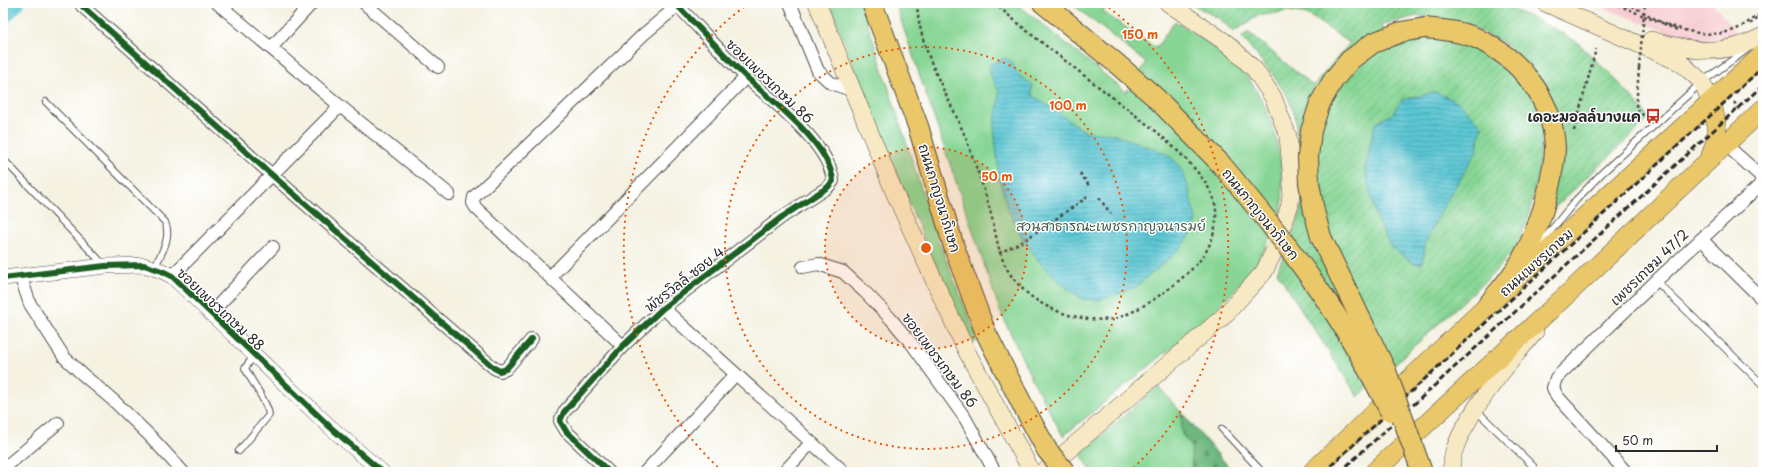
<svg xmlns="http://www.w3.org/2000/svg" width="1766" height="475" font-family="'Playpen Sans','Playpen Sans Thai',sans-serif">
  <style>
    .built { fill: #f7cfd2 }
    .green { fill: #87d695; stroke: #598060 }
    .forest { fill: url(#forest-firs); stroke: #4c7154 }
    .garden { fill: url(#garden-furrows); stroke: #598060 }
    .water { fill: url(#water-rules); stroke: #437980 }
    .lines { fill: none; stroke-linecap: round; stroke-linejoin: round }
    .canal { stroke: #5bc7d4; stroke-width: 14 }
    .service-casing { stroke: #494946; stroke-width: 8 }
    .minor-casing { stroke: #494946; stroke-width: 14 }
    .tertiary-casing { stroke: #494946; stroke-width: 16 }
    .secondary-casing { stroke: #494946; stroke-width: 18 }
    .primary-casing { stroke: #494946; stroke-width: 20 }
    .trunk-casing { stroke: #494946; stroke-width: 22 }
    .path { stroke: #494946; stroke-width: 2.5; stroke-dasharray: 3 3; stroke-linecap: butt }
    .service { stroke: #fff; stroke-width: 6 }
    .minor { stroke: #fff; stroke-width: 12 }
    .tertiary { stroke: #fff; stroke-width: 15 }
    .secondary { stroke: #f7e9c3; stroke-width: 17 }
    .primary { stroke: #eac769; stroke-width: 19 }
    .trunk { stroke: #eac769; stroke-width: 20 }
    .rail { stroke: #2b2b2b; stroke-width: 3; stroke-dasharray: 6 3; stroke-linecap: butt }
    .trunk-bridge-casing { stroke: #494946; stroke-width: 22; stroke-linecap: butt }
    .path-bridge { stroke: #494946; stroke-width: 2.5; stroke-dasharray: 3 3; stroke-linecap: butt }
    .trunk-bridge { stroke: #eac769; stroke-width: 20 }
    .cycleway-casing { stroke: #fff; stroke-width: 8 }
    .cycleway { stroke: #1b5e20; stroke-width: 6 }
    .ring { fill: none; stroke: #e8590c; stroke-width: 2; stroke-dasharray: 2 4 }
    .labels { text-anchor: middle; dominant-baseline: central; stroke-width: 3; stroke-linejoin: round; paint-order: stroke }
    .street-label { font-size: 14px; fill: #2b2b2b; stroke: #fff }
    .poi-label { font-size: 14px; font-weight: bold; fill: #2b2b2b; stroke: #fff; text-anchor: end }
    .park-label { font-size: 14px; fill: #475e4b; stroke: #fff }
    .centre { fill: #e8590c; stroke: #fff; stroke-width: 2 }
    .ring-label { font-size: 12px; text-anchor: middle; font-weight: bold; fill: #e8590c; stroke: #fff; stroke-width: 3; stroke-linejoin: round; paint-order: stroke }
  </style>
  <defs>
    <pattern id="forest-firs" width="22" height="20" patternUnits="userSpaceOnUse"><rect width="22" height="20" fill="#6db77e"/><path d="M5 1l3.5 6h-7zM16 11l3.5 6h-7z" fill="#5a9567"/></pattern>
    <pattern id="garden-furrows" width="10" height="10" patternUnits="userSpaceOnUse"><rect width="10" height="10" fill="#87d695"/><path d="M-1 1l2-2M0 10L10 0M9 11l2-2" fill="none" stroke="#75b881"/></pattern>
    <pattern id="water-rules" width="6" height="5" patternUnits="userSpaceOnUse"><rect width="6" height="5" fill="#5bc7d4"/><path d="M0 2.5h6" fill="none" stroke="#4ba2ac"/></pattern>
  </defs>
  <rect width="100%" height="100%" fill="#fff"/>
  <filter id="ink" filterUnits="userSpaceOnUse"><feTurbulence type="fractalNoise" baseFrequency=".025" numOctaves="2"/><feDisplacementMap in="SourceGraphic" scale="8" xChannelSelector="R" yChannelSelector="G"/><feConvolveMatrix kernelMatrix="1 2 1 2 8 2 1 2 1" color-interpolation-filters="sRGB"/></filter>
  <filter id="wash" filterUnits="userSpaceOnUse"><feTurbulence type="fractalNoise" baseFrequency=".012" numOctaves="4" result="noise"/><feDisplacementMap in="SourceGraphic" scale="16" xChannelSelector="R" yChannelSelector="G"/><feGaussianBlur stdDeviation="0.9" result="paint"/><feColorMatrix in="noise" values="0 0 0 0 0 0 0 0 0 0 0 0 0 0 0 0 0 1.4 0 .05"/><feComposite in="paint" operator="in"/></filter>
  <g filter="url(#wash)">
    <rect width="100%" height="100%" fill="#f5f2e2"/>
    <path class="built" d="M1591 3H1712L1741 37 1696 43Z"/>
    <path class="green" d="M830 3H861L937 237 978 340 969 345 870 111Z
      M895 3H1016L1126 92 1146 63 1071 3H1108L1103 12 1156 48 1175 21C1197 36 1227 54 1245 74 1263 97 1275 125 1279 154 1282 169 1285 199 1280 214 1259 280 1200 325 1148 367 1120 390 1091 413 1063 436L1031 377 1000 311Z
      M1158 386 1233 472H1092L1081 454Z"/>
    <path class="forest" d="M1181 412 1233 472H1192L1191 446 1182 434Z"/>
    <path class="garden" d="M1190 3H1499L1555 29 1577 42 1616 80 1650 118 1549 213 1550 95 1533 68 1504 43 1463 23 1417 16 1382 25 1388 50 1421 36 1459 39 1490 58 1523 82 1536 99 1542 130 1538 176 1527 223 1514 250 1490 277 1358 397 1277 272 1301 212 1299 157 1295 115 1287 96 1272 74 1242 37 1248 32 1313 86 1350 43 1307 14 1289 11 1258 16 1233 32 1220 19Z"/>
    <path class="water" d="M1005 58 1010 60C1017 73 1018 77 1032 84V95L1086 132 1114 134 1165 153 1175 161 1183 173 1190 192 1191 201 1196 218 1194 229 1185 243 1172 256 1137 286 1119 294 1099 300 1083 299 1070 291 1058 280 1040 262 1024 241 1007 207 999 176 994 127 999 102V91L989 72 991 64Z
      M1436 92 1459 103 1482 126 1476 153 1444 205 1426 241 1422 264 1413 263 1391 247 1377 220 1365 170 1375 124 1392 114 1402 100Z"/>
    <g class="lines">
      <path class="canal" d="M3 19 18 3"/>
    </g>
  </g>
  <g filter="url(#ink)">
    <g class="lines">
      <g class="service-casing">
        <path id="service" d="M46 102 165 222C172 238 161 254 154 268
          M3 159 104 265
          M1540 247 1548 234 1576 200 1602 173 1702 82 1746 50
          M1656 281 1763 385
          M1477 411 1533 466
          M1222 429 1262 472
          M239 451 269 415C268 403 251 381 245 368L254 356"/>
      </g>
      <g class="minor-casing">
        <path id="minor" d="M217 3 340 106 449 194
          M364 3 438 67
          M790 3 818 71 831 83 851 90
          M82 6 272 175 494 368 500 371 506 369 532 339
          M271 48 312 3
          M1725 144 1763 178
          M1701 239 1763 300
          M803 267 818 264 843 272 865 292 891 319 912 344 965 418 995 472
          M20 275 30 304 64 357 81 373 114 401 151 437 183 472
          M172 276 340 106
          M550 277 746 77
          M663 308 844 472
          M210 314 273 247
          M623 346 476 208 473 203 474 197 644 34 681 3
          M3 469 58 423
          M609 472 566 431 560 421 564 412 623 346 663 308 782 217 828 187 833 181C830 144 772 101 746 77 723 54 701 30 678 6
          M645 472 736 374
          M784 472 811 443
          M1626 472 1557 396 1553 388 1556 378 1656 281 1759 186 1763 178"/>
      </g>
      <g class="tertiary-casing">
        <path id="tertiary" d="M3 278 105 266 144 265 162 271 172 276 329 426 382 472"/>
      </g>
      <g class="secondary-casing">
        <path id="secondary" d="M817 3 895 194 943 300 967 352 1032 472
          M1545 3 1681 63 1702 82 1711 102
          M1651 40C1694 52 1722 57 1763 36
          M1043 472 1223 317 1264 272 1278 243 1290 204 1292 181 1288 136 1273 97 1255 70 1228 44 1168 3
          M1451 472C1452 465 1452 457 1454 451 1466 414 1509 362 1535 332"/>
      </g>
      <g class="primary-casing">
        <path id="primary" d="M1710 158C1719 136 1718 124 1711 102
          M1312 472 1488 305 1763 54
          M1374 472 1573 289 1763 109"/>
      </g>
      <g class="trunk-casing">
        <path id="trunk" d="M872 3 918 126 954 247 985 331 1023 406 1047 450
          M1043 3 1117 64 1155 97 1220 163
          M1425 28C1442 30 1461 31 1476 38 1520 58 1553 99 1555 148 1555 154 1554 161 1553 166 1548 199 1537 232 1521 261 1512 277 1499 291 1488 305"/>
      </g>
      <path class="path" d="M917 3C919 55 952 99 969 147 977 169 985 191 991 214 998 241 998 262 1018 284 1039 309 1080 323 1112 319 1137 315 1184 280 1200 260 1213 245 1221 217 1213 197 1204 174 1176 149 1157 132L1032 35 994 3
        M1614 3 1634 7 1666 25 1677 30
        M1618 5 1644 16
        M1750 24 1763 15
        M1639 68 1636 108 1648 120
        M1734 102 1740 111
        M1574 131 1596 49
        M1080 173 1090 187
        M1099 198 1111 214
        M999 253 1022 242 1089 196"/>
      <use href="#service" class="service"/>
      <use href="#minor" class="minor"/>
      <use href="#tertiary" class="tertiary"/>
      <use href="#secondary" class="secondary"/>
      <use href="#primary" class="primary"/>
      <use href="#trunk" class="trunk"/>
      <path class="rail" d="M1324 472 1763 67
        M1340 472 1763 85"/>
      <g class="trunk-bridge-casing">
        <path id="trunk-bridge" d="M1220 163C1258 208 1295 254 1328 303 1351 337 1371 374 1390 411
          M1047 450 1065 472
          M1422 472 1386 371 1321 237 1314 211 1309 183 1308 157 1311 131 1320 103 1334 79 1350 60 1373 43 1401 32 1425 28"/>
      </g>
      <path class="path-bridge" d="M1644 16C1671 26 1704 41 1734 30 1744 26 1754 18 1763 12
        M1639 68 1645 3"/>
      <use href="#trunk-bridge" class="trunk-bridge"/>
      <g class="cycleway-casing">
        <path id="cycleway" d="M82 6 272 175 494 368 500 371 506 369 532 339
          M3 278 105 266 144 265 162 271 172 276 329 426 382 472
          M609 472 566 431 560 421 564 412 623 346 663 308 782 217 828 187 833 181C830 144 772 101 746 77 723 54 701 30 678 6"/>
      </g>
      <use href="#cycleway" class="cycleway"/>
    </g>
  </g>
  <circle cx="926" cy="248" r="101" fill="#e8590c" fill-opacity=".12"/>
  <g class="ring">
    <circle cx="926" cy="248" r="101"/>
    <circle cx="926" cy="248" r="201"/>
    <path d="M722 471A302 302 0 0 1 748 4M1104 4A302 302 0 0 1 1130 471"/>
  </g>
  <defs>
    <g id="bus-bare" transform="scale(1.2)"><path d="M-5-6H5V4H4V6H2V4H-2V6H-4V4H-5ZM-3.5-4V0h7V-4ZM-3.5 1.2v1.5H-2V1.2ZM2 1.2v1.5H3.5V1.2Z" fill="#c8321e" stroke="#fff" stroke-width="2.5" paint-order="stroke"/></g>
  </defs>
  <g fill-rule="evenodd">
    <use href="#bus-bare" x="1653" y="116"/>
  </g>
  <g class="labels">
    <g class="street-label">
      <text transform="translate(770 81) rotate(44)">ซอยเพชรเกษม 86</text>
      <text transform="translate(940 198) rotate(73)">ถนนกาญจนาภิเษก</text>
      <text transform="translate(1261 214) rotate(51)">ถนนกาญจนาภิเษก</text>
      <text transform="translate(1536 262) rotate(-42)">ถนนเพชรเกษม</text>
      <text transform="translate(1649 267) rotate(-44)">เพชรเกษม 47/2</text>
      <text transform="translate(684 279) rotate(-38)">พัชรวิลล์ ซอย 4</text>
      <text transform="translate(221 309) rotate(43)">ซอยเพชรเกษม 88</text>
      <text transform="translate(940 360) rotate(53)">ซอยเพชรเกษม 86</text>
    </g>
    <g class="poi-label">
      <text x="1641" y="116">เดอะมอลล์บางแค</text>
    </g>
    <g class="park-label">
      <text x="1111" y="225">สวนสาธารณะเพชรกาญจนารมย์</text>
    </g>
  </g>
  <circle cx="926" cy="248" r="6" class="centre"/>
  <g class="ring-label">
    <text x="1140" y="39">150 m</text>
    <text x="1068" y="110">100 m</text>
    <text x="997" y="181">50 m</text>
  </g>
  <rect width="1766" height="475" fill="none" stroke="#fff" stroke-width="16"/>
  <path d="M1616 445v6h101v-6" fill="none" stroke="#2b2b2b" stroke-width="2"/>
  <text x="1622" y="445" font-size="12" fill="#2b2b2b" stroke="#ffffff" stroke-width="3" paint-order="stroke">50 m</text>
</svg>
